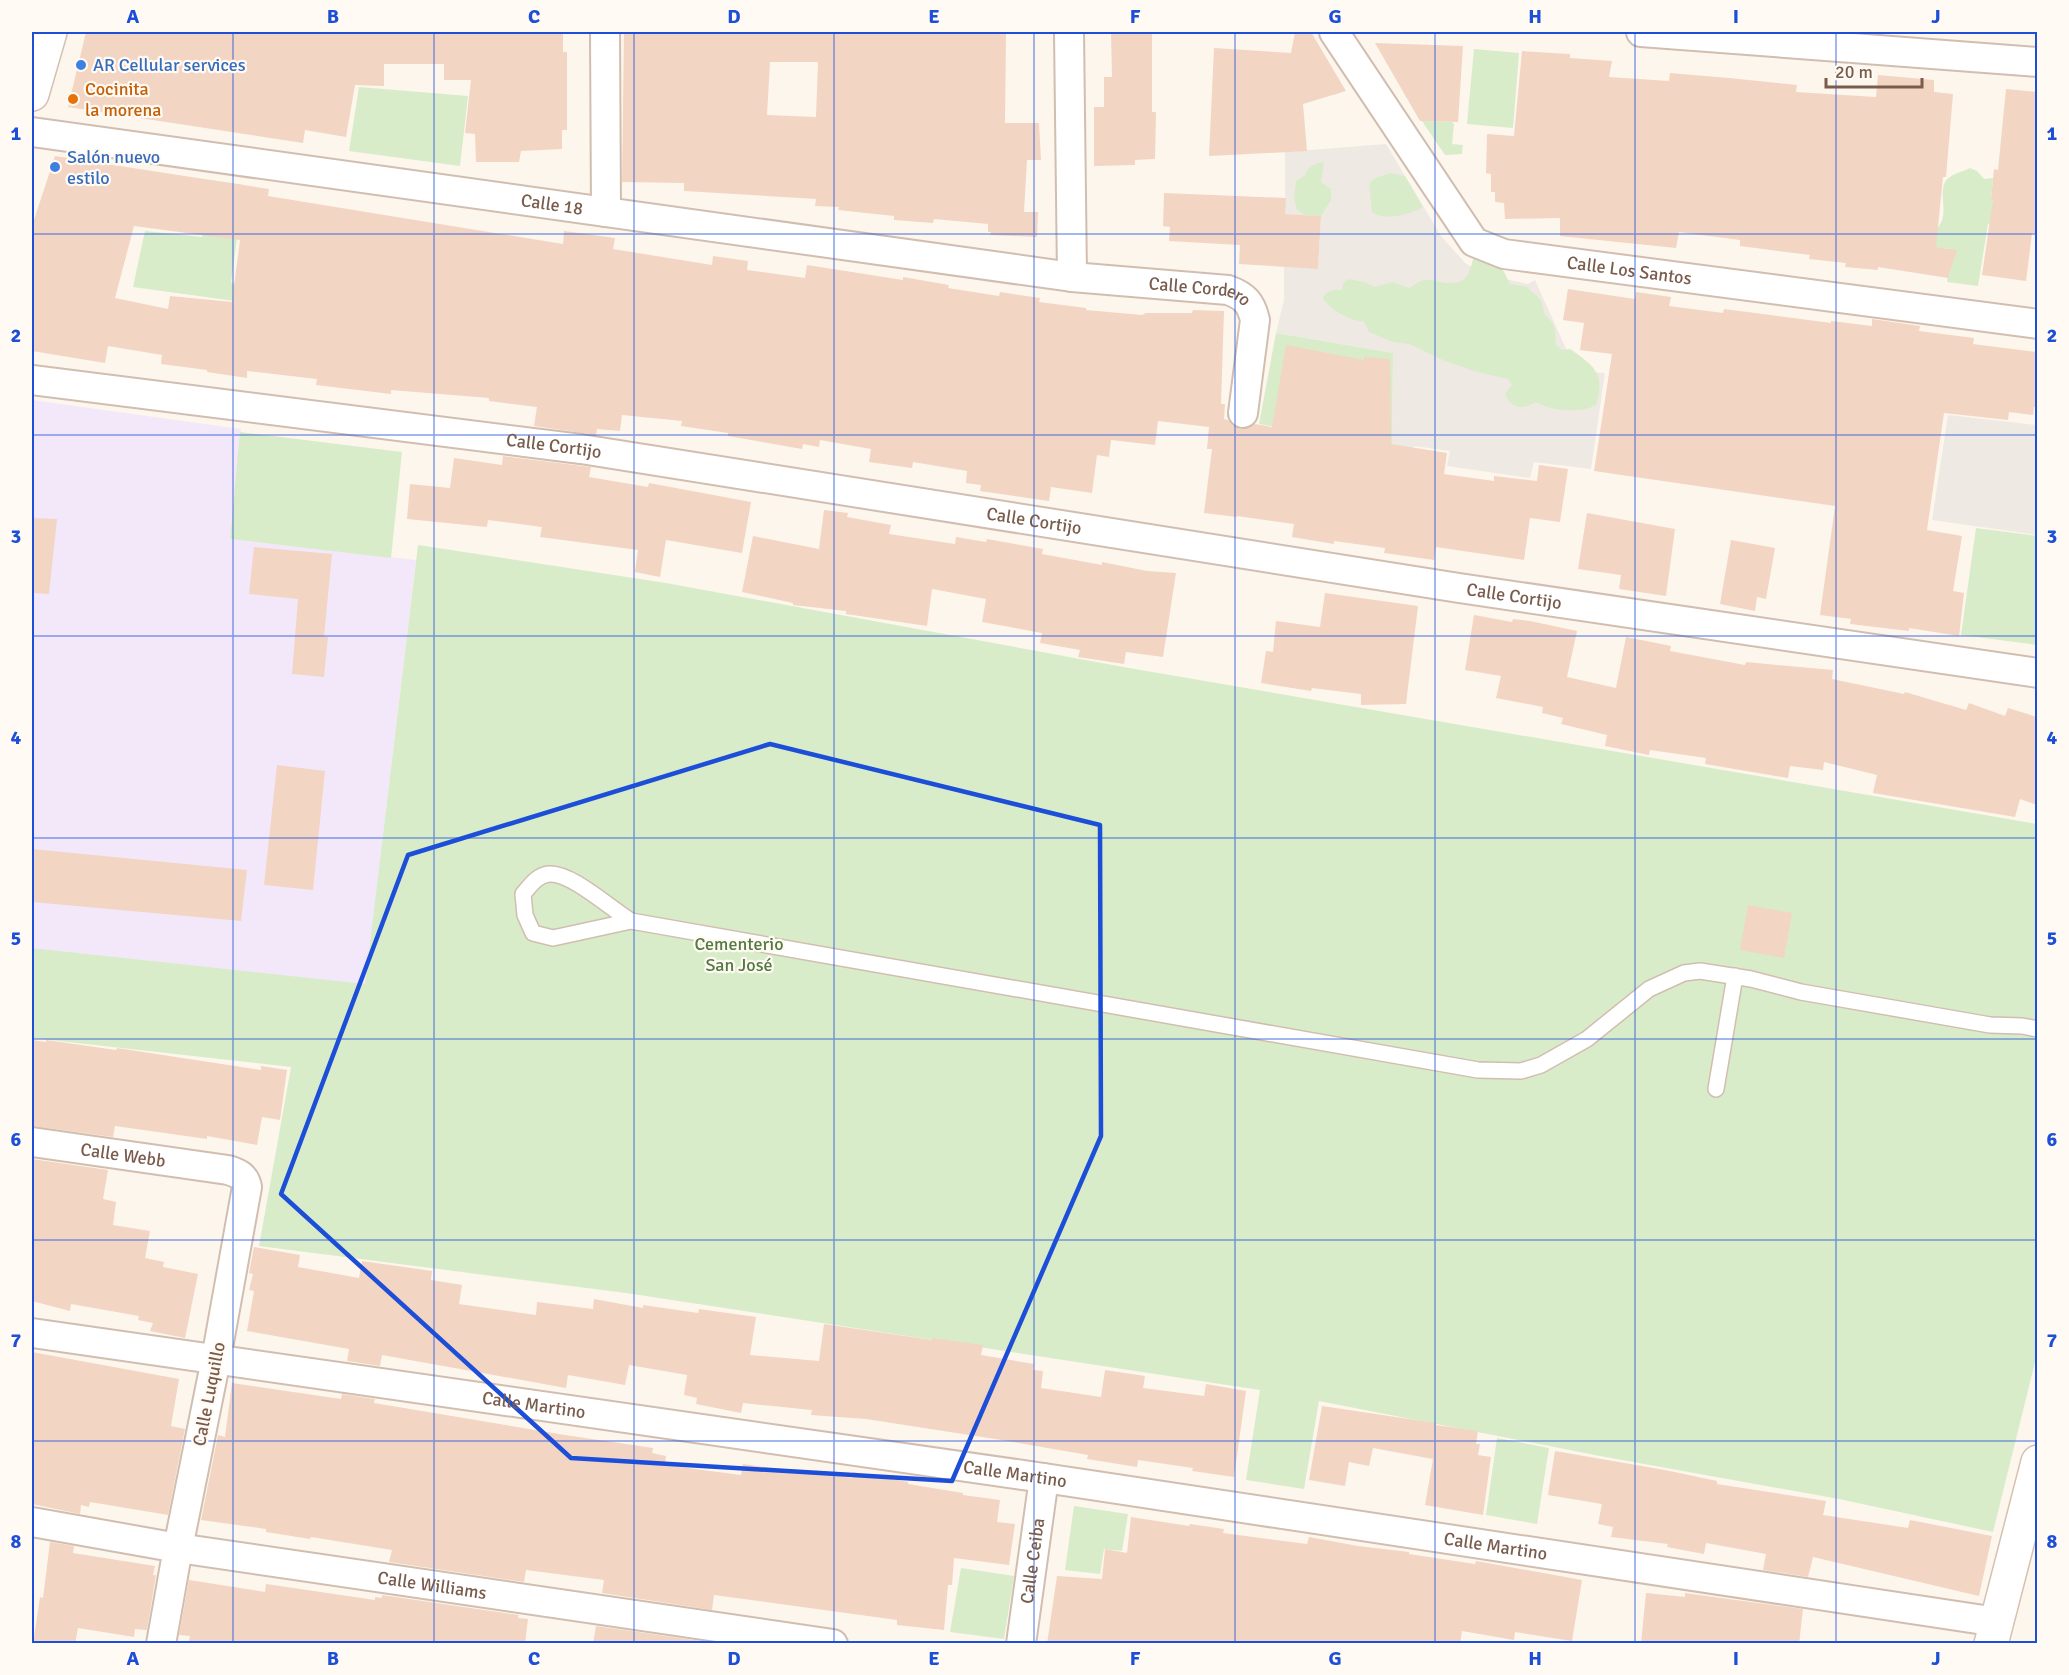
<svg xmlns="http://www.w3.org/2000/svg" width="2069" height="1675" font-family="Signika,sans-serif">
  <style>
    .industrial { fill: #efe9e4 }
    .education { fill: #f3e8fa }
    .green { fill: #d8ecc9 }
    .building { fill: #f3d5c3; fill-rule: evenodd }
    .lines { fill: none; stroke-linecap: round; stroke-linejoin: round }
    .lane-casing { stroke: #d1beb0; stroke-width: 18 }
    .street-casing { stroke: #d1beb0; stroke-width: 32 }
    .secondary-casing { stroke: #d6c0b0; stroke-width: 36 }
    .lane { stroke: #fff; stroke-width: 15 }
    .street { stroke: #fff; stroke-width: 28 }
    .secondary { stroke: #fff; stroke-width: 33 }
    .marked { fill: none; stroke: #1d4ed8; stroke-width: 4.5; stroke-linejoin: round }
    .grid { fill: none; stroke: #1d4ed8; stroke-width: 1.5; stroke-opacity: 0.55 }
    .shop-dot { fill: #3f7fe0; stroke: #fffaf3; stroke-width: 2 }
    .food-dot { fill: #e8710a; stroke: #fffaf3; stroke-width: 2 }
    .labels { text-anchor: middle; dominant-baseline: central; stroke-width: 4.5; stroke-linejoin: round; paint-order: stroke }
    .shop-label { font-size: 18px; fill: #366cbe; stroke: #fffaf3; text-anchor: start }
    .food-label { font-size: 18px; fill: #c56008; stroke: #fffaf3; text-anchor: start }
    .street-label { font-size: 18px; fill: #7a5c4d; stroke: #fffaf3 }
    .park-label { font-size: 18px; fill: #537a41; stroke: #fffaf3 }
    .neatline { fill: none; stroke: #1d4ed8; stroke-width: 2 }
    .grid-label { font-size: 20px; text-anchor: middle; font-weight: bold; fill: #1d4ed8 }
  </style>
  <rect width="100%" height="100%" fill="#fdf6ec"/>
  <path class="industrial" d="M1386 144 1441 236 1466 264 1488 275 1528 284 1535 280 1576 371 1605 373 1591 469 1534 462 1530 478 1447 466 1450 451 1414 446 1410 464 1392 446 1393 353 1276 333 1284 300V267L1318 268 1321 216 1285 214V152Z
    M1948 415 2037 425V535L1932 520Z"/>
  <path class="education" d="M32 400 241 429 230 539 416 560 365 985 32 948Z"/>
  <path class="green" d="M1474 49 1519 53 1513 128 1467 124Z
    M359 87 468 96 460 166 349 151Z
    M1422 121 1452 122 1454 124 1452 144 1463 145 1462 154 1445 155Z
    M1324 162 1321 182 1331 189V200L1321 216 1305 215 1297 210 1294 198 1296 181 1305 175C1308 166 1314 163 1324 162Z
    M1970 168 1977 171 1984 179 1993 178 1991 200 2017 203 1996 221 1988 224 1978 286 1947 282 1951 249 1931 247C1929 233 1941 229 1943 216 1945 206 1940 192 1945 182 1950 174 1962 172 1970 168Z
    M1390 173 1405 176 1423 207C1411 214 1385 222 1372 212L1369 184 1375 178Z
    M211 180 244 185 231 283 251 287 249 303 133 287 145 231 202 237Z
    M1478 257 1501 266 1510 284 1527 287 1541 300 1545 315 1552 322 1555 329 1556 345 1562 350 1570 349C1594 366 1606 373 1596 405 1579 414 1552 411 1535 402 1523 410 1511 409 1505 394L1512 385 1508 379 1477 372 1445 361 1409 344 1393 342 1369 332 1364 322C1348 320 1336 312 1324 301L1323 297C1328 290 1334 289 1342 290L1343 284 1348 279 1364 282 1375 287 1392 282 1409 288C1415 285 1419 280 1426 280 1431 279 1435 281 1440 282 1462 285 1468 281 1473 259Z
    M1276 333 1393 353 1392 446 1259 424Z
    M240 432 402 452 391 558 230 539Z
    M1976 528 2037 536V645L1961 635Z
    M418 545 666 583 1129 668 2037 824V1354L1993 1532 1839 1499 1600 1456 1319 1401 1304 1489 1246 1480 1260 1390 626 1293 259 1246 291 1067 32 1038V948L365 984Z
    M1497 1438 1549 1448 1537 1524 1486 1515Z
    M1074 1506 1128 1514 1122 1551 1104 1549 1100 1574 1065 1570Z
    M961 1568 1014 1576 1004 1639 950 1632Z"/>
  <path class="building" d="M86 32H563V52H567V130H562V149L521 151 519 162H476L475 134 465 133 471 80H444V64H384V86L355 85 346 137 305 130 303 143 68 107Z
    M624 32H1006L1005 123H1039L1041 160H1027L1024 212H1038L1037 237 990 235 991 232H988V224L934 219 933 223 894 220V216L838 210 839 207 815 206 816 199 684 191V183L622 182ZM770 62H818L816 117 767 115Z
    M1111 32H1152V112H1156L1155 159 1135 160V165L1094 166V107H1104V77H1112Z
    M1295 32H1311L1346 91 1303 104 1307 151 1209 156 1214 48 1291 53Z
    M1375 43 1463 46 1458 122 1420 121Z
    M1522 51 1570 54V58L1612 61 1609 77 1669 81 1670 73 1729 78 1797 85 1796 92 1876 97 1878 75 1934 80V92L1953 94 1946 177H1943L1936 247 1957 250 1948 278 1878 267V270L1845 267 1846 263 1809 259 1810 255 1740 246V240L1679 232 1676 248 1560 236V218L1505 219 1504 203 1495 202V192H1491V174L1486 173 1487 134 1514 136Z
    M2006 89 2037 92V233H2032L2026 281 1982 275 1993 200H1991L1994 169 1998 170Z
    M55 156 269 189 268 196 563 244 564 231 615 238 613 249 712 265 713 256 748 261 747 270 805 278 807 265 903 280V277L949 285 948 288 999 296 1000 292 1040 298 1039 302 1086 308V310L1142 315 1146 313H1192L1193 310 1224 311 1221 404H1225L1224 419 1228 420 1233 426 1241 429 1249 428 1255 424 1272 427 1286 345 1364 360V357L1390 359 1391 444 1447 453 1444 474 1494 481V476L1537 481 1539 465 1568 469 1560 522 1530 518 1524 560 1436 547 1434 560 1384 553 1385 548 1334 541V544L1292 537 1294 524 1237 516V517L1204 513 1212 449H1207L1209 427 1158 421 1155 445 1111 440 1109 457 1097 455 1092 493 1051 487 1049 501 980 491 981 485 966 483 967 471 913 462 912 468 869 462 871 449 820 440 819 447 803 444 802 449 728 436V433L681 426 682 421 622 415 620 431 597 429 596 435 534 426 537 407 489 401V398L391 390V394L316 385 317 379 247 371V378L207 372V370L161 364 162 355 108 346 105 363 32 351V226ZM134 226 240 240 232 302 170 296 168 309 115 298Z
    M1164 193 1286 198 1285 214 1321 216 1318 269 1239 264 1240 245 1169 241 1170 227 1163 226Z
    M1568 289 1635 299 1636 292 1671 297 1669 306 1723 313 1724 309 1831 323V321L1872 326V319L1920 326 1919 331 1974 338 1973 344 2037 352V407H2034L2033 415 2009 412 2008 420 1944 413 1927 530 1962 536 1953 591 1964 593 1959 636 1909 628V631L1850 624 1851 619 1820 615 1835 506 1594 471 1612 354 1580 350 1584 323 1563 320Z
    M503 456 591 467 589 477 648 487 649 483 751 502 742 553 666 540 660 577 635 572 638 550 540 537 542 527 488 520 487 527 407 519 410 484 450 488 454 458 502 465Z
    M824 510 848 513 847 517 891 525 889 534 955 544 956 537 986 542 987 539 1043 549 1042 554 1102 565V562L1147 571 1176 573 1163 657 1126 652 1124 664 1078 657 1080 650 1040 643 1042 633 982 622 986 599 932 589 927 626 846 614V611L793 605V603L742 592 753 536 819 549Z
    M1587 513 1675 529 1666 596 1619 589 1621 575 1578 569Z
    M32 518 57 519 49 594 32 593Z
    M1731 540 1775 548 1766 599 1757 597 1755 611 1720 604Z
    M254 547 332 554 324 637H328L324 677 292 674 298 599 249 594Z
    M1325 593 1418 606 1406 704 1361 705V694L1312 688 1311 691 1261 683 1266 651 1273 652 1276 621 1320 627Z
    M1474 615 1512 622 1513 619 1530 621 1577 631 1567 677 1616 688 1626 637 1671 646 1670 651 1745 665 1746 662 1833 670 1832 679 1904 694 1905 692 1966 710 1969 703 2005 716 2008 708 2037 717V805L2020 799 2015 817 1873 793 1877 775 1824 762 1823 770 1790 766 1788 778 1705 764 1706 758 1650 750 1649 755 1605 746 1607 735 1561 724 1563 718 1542 713 1543 707 1496 698 1501 676 1465 670Z
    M277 765 325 771 313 890 264 885Z
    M32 849 247 870 241 921 32 902Z
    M1748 905 1792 913 1784 958 1740 950Z
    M32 1040 46 1042V1040L116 1050 117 1048 261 1070V1066L287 1070 280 1120 262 1117 257 1145 207 1136V1139L115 1126 113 1137 32 1126Z
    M32 1159 108 1170 103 1199 116 1202 113 1225 150 1231 145 1258 164 1262 163 1267 198 1274 185 1338 150 1331 153 1323 138 1320 139 1316 71 1304 70 1311 32 1301Z
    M254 1247 300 1255 298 1267 359 1278 362 1261 432 1271 431 1280 462 1285 459 1304 536 1315 537 1302 593 1309 594 1299 643 1308V1305L698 1313 699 1309 756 1317 750 1355 819 1361 824 1324 932 1340V1338L983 1345 981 1355 1034 1364 1033 1370 1043 1371 1041 1388 1101 1397 1105 1370 1145 1376 1143 1388 1204 1396 1206 1384 1246 1391 1234 1477 1192 1471 1193 1468 1138 1460 1137 1467 1087 1459 1088 1455 1008 1441 866 1419 811 1415 812 1410 743 1403 741 1413 696 1404 697 1398 684 1395 687 1375 629 1365 625 1385 568 1375 566 1388 382 1355 380 1366 347 1361 349 1349 247 1331 254 1291 249 1290 253 1274 249 1273Z
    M32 1352 179 1379 171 1426 185 1429 168 1515 90 1502 89 1507 81 1505 80 1514 32 1504Z
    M232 1383 341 1399 342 1394 375 1399 374 1403 565 1435 653 1448 652 1453 666 1456 665 1465 741 1475 743 1464 807 1473V1471L852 1478 853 1472 908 1482V1484L963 1493V1495L1000 1500 997 1522 1015 1524 1009 1565 954 1558 952 1585H948L944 1630 897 1625V1620L714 1595 712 1610 602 1593 604 1580 526 1570 524 1582 389 1562 392 1550 311 1537 310 1539 266 1532V1529L201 1520 218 1435 225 1437Z
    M1322 1406 1436 1423V1425L1478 1431 1476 1444H1480L1478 1455 1491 1457 1483 1515 1425 1505 1433 1459 1373 1448 1369 1466 1349 1462 1345 1486 1309 1480Z
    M1555 1451 1665 1470 1717 1481V1484L1826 1501 1823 1515 1908 1528 1910 1520 1992 1536 1979 1596 1813 1557 1808 1577 1763 1570 1766 1554 1706 1543 1704 1554 1667 1547 1668 1544 1611 1537 1613 1527 1598 1524 1602 1504 1548 1495Z
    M1131 1517 1189 1526 1190 1524 1224 1529 1223 1533 1307 1544 1309 1537 1358 1546 1409 1552V1554L1475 1564 1476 1561 1582 1580 1572 1641 1515 1632 1514 1640 1462 1631 1460 1644H1047L1057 1576 1102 1579 1105 1549 1127 1553Z
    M50 1542 74 1546 73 1553 155 1566 153 1575H156L147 1630 135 1629 134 1637 78 1628 75 1644H33L40 1597 43 1598Z
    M189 1580 265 1592 266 1584 375 1600V1597L382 1598V1595L519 1615 518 1618 528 1619 525 1644H188L190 1636 179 1635Z
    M1646 1593 1685 1597V1593L1803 1609 1799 1644H1641Z
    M596 1626 708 1642V1644H593Z"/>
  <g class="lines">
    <g class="lane-casing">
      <path id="lane" d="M631 921 553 938 533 933 525 915 523 894C530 886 537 875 549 874 571 872 611 909 631 921L1478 1070 1521 1071 1541 1065 1587 1039 1649 989 1684 973 1700 971 1751 979 1801 992 1990 1025 2022 1026 2038 1029
        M1716 1089 1735 976"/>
    </g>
    <g class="street-casing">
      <g id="street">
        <path d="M605 32 606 212"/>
        <path d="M1069 32 1072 277"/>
        <path id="s1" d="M1334 32 1474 242 1504 254 2038 324"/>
        <path d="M1641 32 2038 62"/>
        <path id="s2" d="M32 132 1072 277 1228 290C1245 296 1251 303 1255 320L1243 413"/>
        <path id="s3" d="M32 380 581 449 1459 588 2038 673"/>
        <path id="s4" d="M32 1142 228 1170C238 1173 245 1176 247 1187L216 1359 178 1548 161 1644"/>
        <path id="s5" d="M32 1333 1044 1478 1997 1622"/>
        <path id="s6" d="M32 1522 178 1548 833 1644"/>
        <path id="s7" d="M1021 1644 1044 1478"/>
      </g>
    </g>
    <g class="secondary-casing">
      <path id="secondary" d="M32 94 50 32
        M1991 1644 2038 1462"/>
    </g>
    <use href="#lane" class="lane"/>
    <use href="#street" class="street"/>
    <use href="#secondary" class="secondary"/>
  </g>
  <path class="marked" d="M770 744 1100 825 1101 1136 952 1481 571 1458 281 1194 408 855Z"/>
  <path class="grid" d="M233 32V1644M434 32V1644M634 32V1644M834 32V1644M1034 32V1644M1235 32V1644M1435 32V1644M1635 32V1644M1836 32V1644M32 234H2038M32 435H2038M32 636H2038M32 838H2038M32 1039H2038M32 1240H2038M32 1441H2038"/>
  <g class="shop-dot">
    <circle cx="81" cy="65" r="6"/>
    <circle cx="55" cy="167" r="6"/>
  </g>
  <circle class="food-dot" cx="73" cy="99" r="6"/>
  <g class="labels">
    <g class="shop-label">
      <text x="93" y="65">AR Cellular services</text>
      <text x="67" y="157">Salón nuevo<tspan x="67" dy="21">estilo</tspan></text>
    </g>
    <g class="food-label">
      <text x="85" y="89">Cocinita<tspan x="85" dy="21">la morena</tspan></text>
    </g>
    <g class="street-label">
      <text stroke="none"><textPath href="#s2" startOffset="525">Calle 18</textPath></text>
      <text stroke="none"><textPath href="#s1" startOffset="411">Calle Los Santos</textPath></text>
      <text stroke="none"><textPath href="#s2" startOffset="1179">Calle Cordero</textPath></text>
      <text stroke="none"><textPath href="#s3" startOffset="526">Calle Cortijo</textPath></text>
      <text stroke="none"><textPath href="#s3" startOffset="1012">Calle Cortijo</textPath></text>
      <text stroke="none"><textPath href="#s3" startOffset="1498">Calle Cortijo</textPath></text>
      <text stroke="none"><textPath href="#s4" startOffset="92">Calle Webb</textPath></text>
      <text transform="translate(209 1394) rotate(-79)">Calle Luquillo</text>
      <text stroke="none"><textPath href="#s5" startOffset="507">Calle Martino</textPath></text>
      <text stroke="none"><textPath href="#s5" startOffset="993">Calle Martino</textPath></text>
      <text stroke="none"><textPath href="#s5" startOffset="1479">Calle Martino</textPath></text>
      <text stroke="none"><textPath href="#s7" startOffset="84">Calle Ceiba</textPath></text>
      <text stroke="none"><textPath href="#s6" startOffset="405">Calle Williams</textPath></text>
    </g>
    <g class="park-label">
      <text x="739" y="944">Cementerio<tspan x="739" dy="21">San José</tspan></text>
    </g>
  </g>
  <rect width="2069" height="1675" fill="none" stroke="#fffaf3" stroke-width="66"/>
  <path d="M1826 78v9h96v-9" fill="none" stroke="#7a5c4d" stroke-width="3"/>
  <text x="1835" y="78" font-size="18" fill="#7a5c4d" stroke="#fffaf3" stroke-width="4.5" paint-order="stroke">20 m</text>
  <rect x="33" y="33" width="2003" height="1609" class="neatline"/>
  <g class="grid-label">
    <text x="133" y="23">A</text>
    <text x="333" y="23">B</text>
    <text x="534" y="23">C</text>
    <text x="734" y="23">D</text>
    <text x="934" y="23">E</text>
    <text x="1135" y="23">F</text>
    <text x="1335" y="23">G</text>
    <text x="1535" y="23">H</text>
    <text x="1736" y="23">I</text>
    <text x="1936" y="23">J</text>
    <text x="16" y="140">1</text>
    <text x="2052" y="140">1</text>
    <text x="16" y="342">2</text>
    <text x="2052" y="342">2</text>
    <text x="16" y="543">3</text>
    <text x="2052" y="543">3</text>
    <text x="16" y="744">4</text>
    <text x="2052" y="744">4</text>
    <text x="16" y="945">5</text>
    <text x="2052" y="945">5</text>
    <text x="16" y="1146">6</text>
    <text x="2052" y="1146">6</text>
    <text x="16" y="1347">7</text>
    <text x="2052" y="1347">7</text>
    <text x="16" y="1548">8</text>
    <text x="2052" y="1548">8</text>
    <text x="133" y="1665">A</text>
    <text x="333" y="1665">B</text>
    <text x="534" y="1665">C</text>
    <text x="734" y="1665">D</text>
    <text x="934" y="1665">E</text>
    <text x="1135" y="1665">F</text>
    <text x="1335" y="1665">G</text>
    <text x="1535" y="1665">H</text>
    <text x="1736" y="1665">I</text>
    <text x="1936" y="1665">J</text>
  </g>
</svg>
